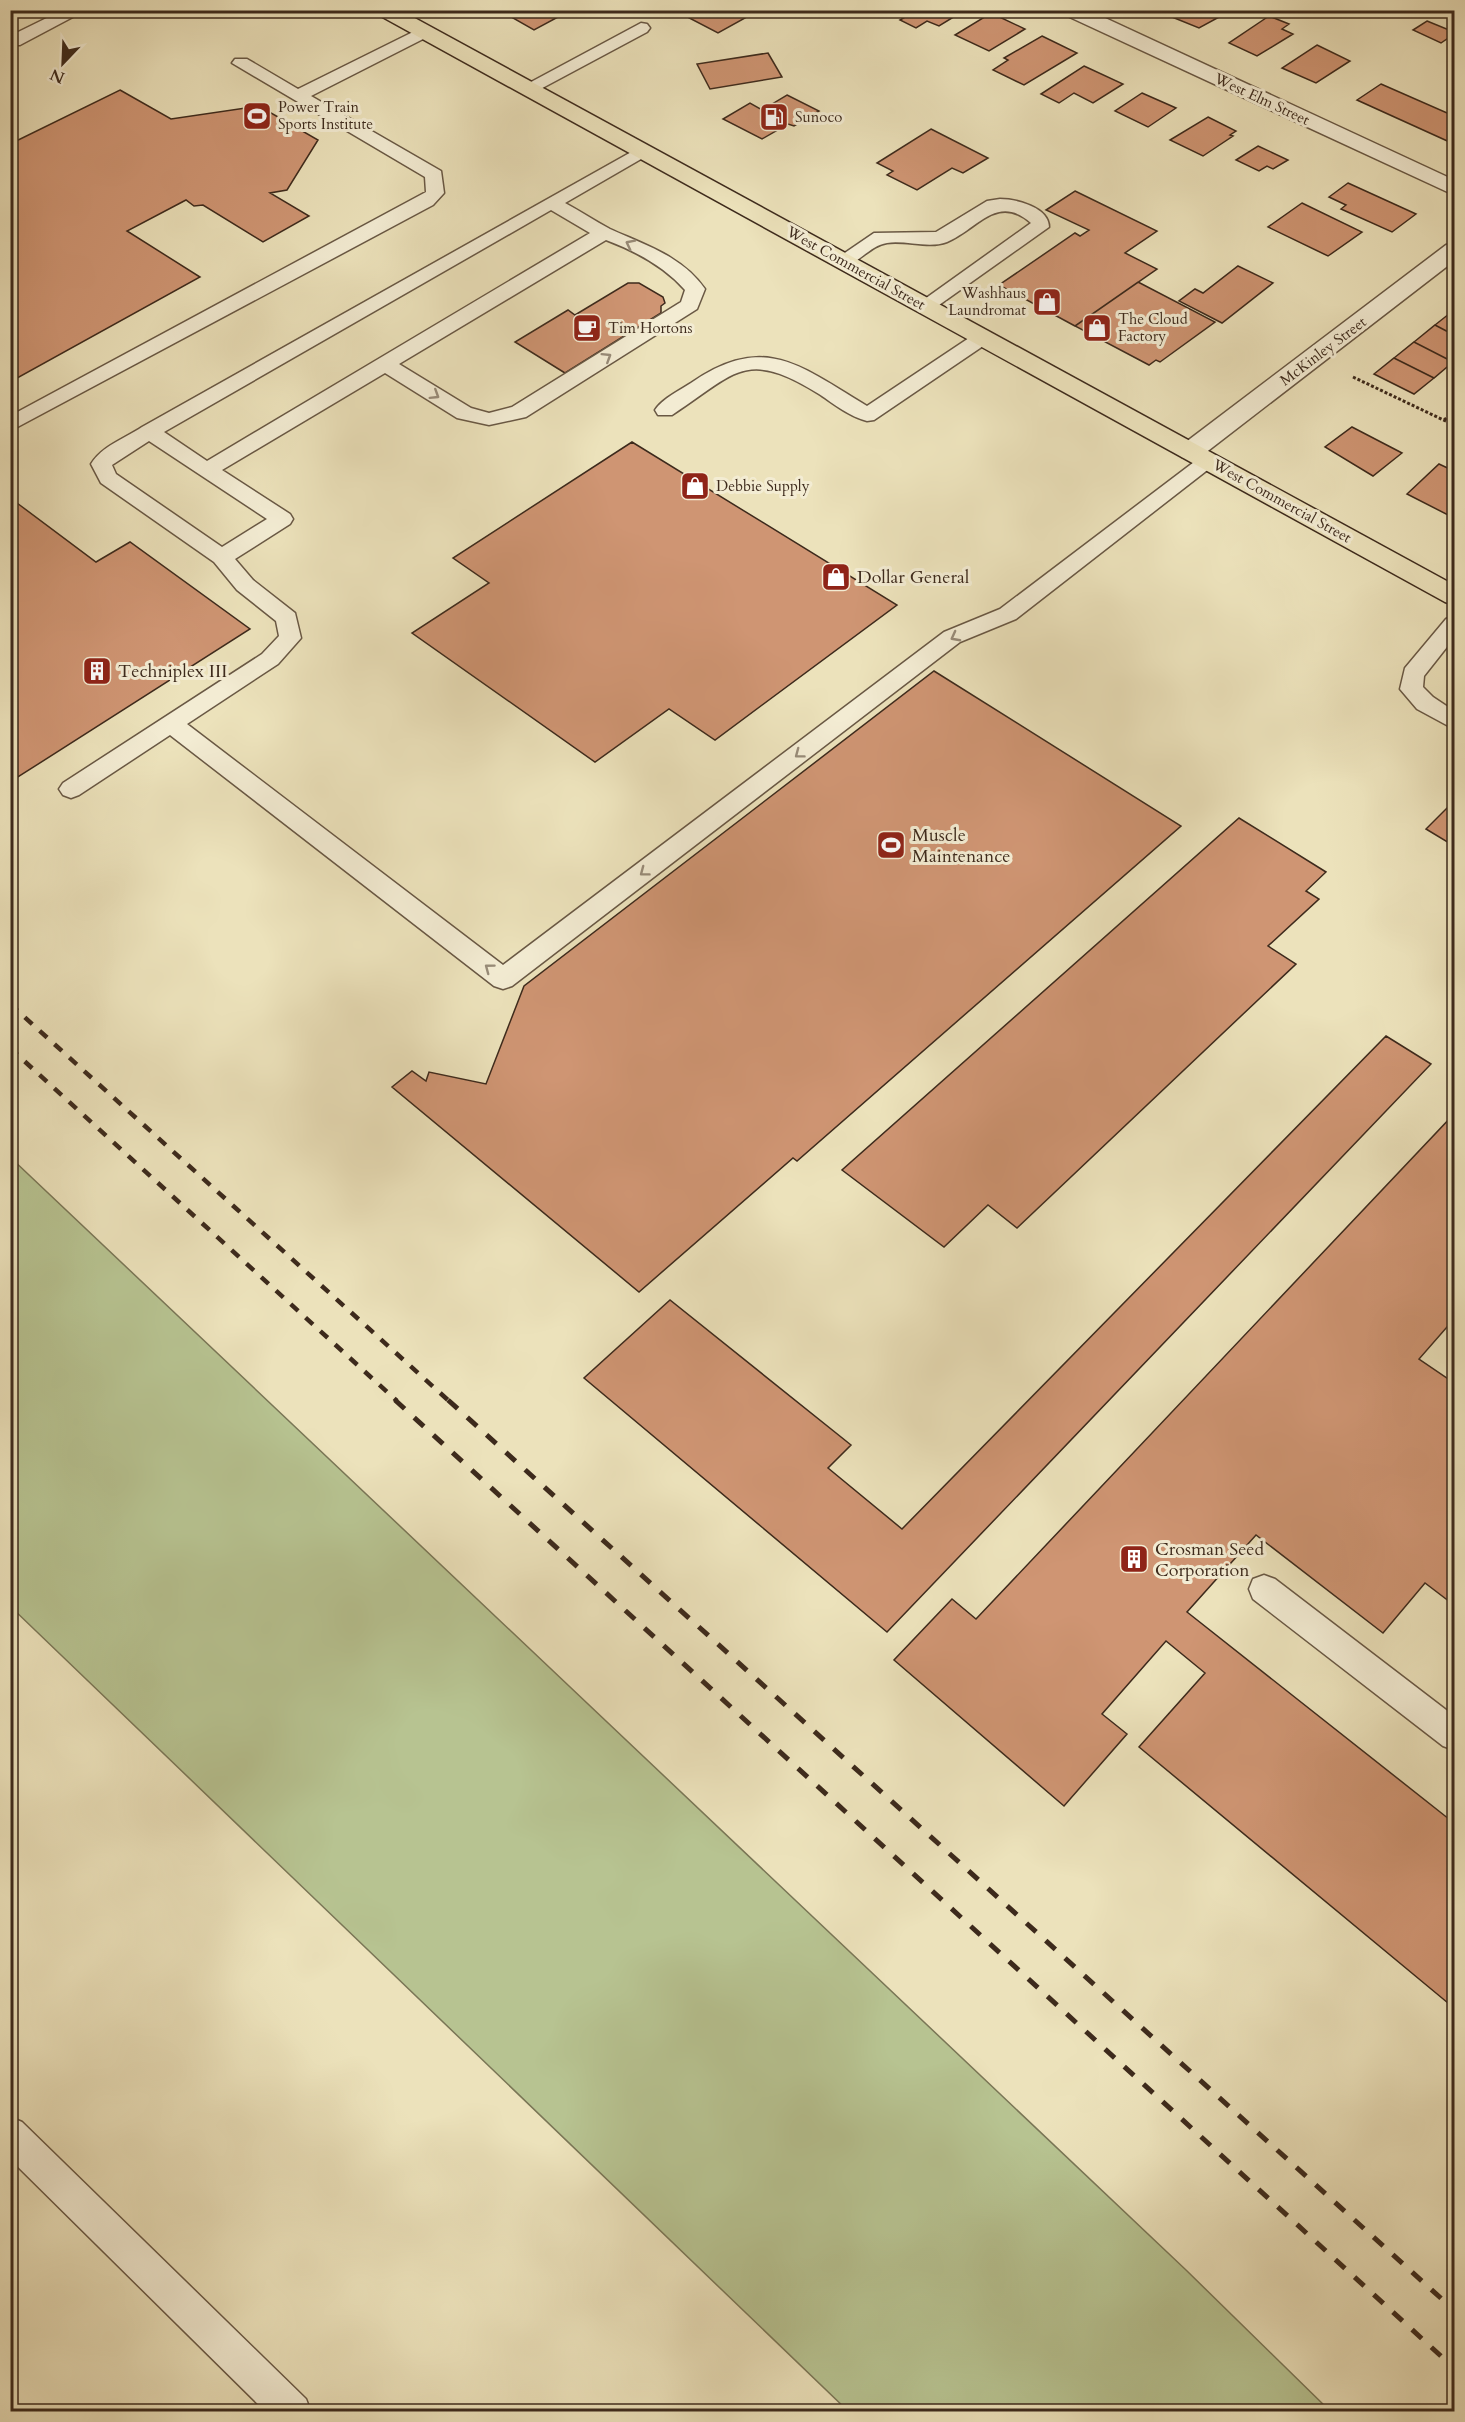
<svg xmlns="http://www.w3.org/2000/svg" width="1465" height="2422" font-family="Cardo,serif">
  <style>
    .green { fill: #b7c391; stroke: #7a7656; stroke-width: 1.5 }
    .building { fill: #cf9573; stroke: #3d2a1c; stroke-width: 1.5 }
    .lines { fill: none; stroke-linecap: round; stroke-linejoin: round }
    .lane-casing { stroke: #695844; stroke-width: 3 }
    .street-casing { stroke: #695844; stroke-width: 3 }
    .primary-casing { stroke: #3d2a1c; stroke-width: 3 }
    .path { stroke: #3d2a1c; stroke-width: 3; stroke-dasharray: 3 2; stroke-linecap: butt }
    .lane { fill: #f3ecd3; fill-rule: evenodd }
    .street { fill: #f3ecd3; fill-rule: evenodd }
    .primary { fill: #ece2bb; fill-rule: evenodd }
    .rail-far1 { stroke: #3d2a1c; stroke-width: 4.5; stroke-dasharray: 10 10; stroke-linecap: butt }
    .rail { stroke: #3d2a1c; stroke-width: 5; stroke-dasharray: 13 13; stroke-linecap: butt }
    .oneway { stroke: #988b78 }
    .labels { text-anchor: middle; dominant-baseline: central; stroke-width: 6; stroke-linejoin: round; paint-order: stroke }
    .far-street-label { font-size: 15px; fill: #3d2a1c; stroke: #f3ecd3 }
    .far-poi-label { font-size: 15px; fill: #3d2a1c; stroke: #f3ecd3; text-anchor: start }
    .poi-label { font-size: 18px; fill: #3d2a1c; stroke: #f3ecd3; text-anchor: start }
  </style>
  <rect width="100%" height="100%" fill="#ece2bb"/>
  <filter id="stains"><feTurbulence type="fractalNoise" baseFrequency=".00333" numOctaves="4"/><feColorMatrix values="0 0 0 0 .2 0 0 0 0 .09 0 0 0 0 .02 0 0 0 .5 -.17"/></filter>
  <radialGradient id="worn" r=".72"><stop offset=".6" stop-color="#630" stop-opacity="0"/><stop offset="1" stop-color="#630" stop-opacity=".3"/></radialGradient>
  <path class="green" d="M10 1157 1186 2270 1330 2411H848L11 1607Z"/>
  <path class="building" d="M499 10H571L534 30Z
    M674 10H731L745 18 718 33Z
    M965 10 939 26 927 21 916 28 900 20 912 13 908 12 910 10Z
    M1232 10 1199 28 1172 17 1179 12 1177 10Z
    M991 13 1025 29 989 51 955 35Z
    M1269 16 1289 24 1282 29 1293 34 1257 56 1229 43Z
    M1427 21 1454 32V34L1441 43 1413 30Z
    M1042 36 1077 53 1024 85 993 70 1008 60 1004 58Z
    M1317 45 1350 61 1316 83 1282 68Z
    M768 53 782 77 710 89 697 64Z
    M1084 66 1123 84 1093 103 1074 93 1059 103 1041 94Z
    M1381 84 1454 116V144L1357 100Z
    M120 90 171 119 259 106 318 140 287 190 270 193 309 216 263 242 203 205 194 206 186 200 127 231 200 277 10 382V144Z
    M1142 93 1176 108 1148 127 1115 111Z
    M787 95 819 111 794 126 788 124 762 139 723 119 750 103 762 110Z
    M1208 117 1236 131 1230 135 1233 136 1203 156 1170 140Z
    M931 129 988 158 963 173 952 168 917 190 887 175 893 171 877 163Z
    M1258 146 1288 160 1273 169 1267 166 1259 171 1236 160Z
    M1348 183 1416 214 1392 232 1341 209 1346 205 1329 197Z
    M1075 191 1157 231 1125 253 1157 269 1075 326 999 285 1075 233 1080 236 1089 230 1046 210Z
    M1302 203 1362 232 1328 256 1268 227Z
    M1238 266 1273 283 1222 323 1179 301 1195 289 1203 293Z
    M1138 282 1215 322 1160 362 1156 360 1149 365 1075 326Z
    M628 283H639L663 297 665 303 661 306V313L565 373 515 342 568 310 575 315Z
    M1454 310V335L1435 325Z
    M1435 325 1454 335 1453 362 1414 342Z
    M1414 342 1453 362 1434 378 1394 358Z
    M1394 358 1434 378 1414 394 1374 374Z
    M1352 427 1402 453 1373 476 1325 447Z
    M632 442 897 605 715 740 669 709 595 762 412 633 489 583 453 558Z
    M1439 464 1454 471V518L1407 494Z
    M17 503 96 562 130 542 250 629 10 782V507Z
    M934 671 1181 826 797 1161 793 1158 639 1292 392 1087 412 1071 426 1081 429 1072 486 1084 524 986Z
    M1454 801V846L1426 829Z
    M1239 818 1326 872 1306 891 1319 899 1268 946 1296 964 1017 1228 988 1205 944 1247 842 1170Z
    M1386 1036 1431 1064 887 1632 584 1378 670 1300 851 1445 828 1468 902 1529Z
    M1454 1114V1319L1419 1359 1454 1383V1605L1425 1583 1383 1633 1256 1535 1187 1612 1454 1823V2008L1139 1747 1205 1673 1166 1641 1102 1714 1127 1734 1064 1806 894 1660 952 1599 976 1619Z"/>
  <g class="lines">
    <g class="lane-casing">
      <path id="lane" d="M63 10H86L20 45H10V36Z
        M641 23 647 24 650 28 647 32 533 93 527 94 518 89Z
        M423 27 432 32 429 36 311 96 441 171 444 193 433 205 10 431V416L426 192 425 177 232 63 235 59H247L298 89Z
        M642 146 648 147 651 151 648 155 565 203C580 211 595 221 610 229 645 245 682 256 705 289L697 309 526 417 489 425 457 418 385 373 222 470 290 514 293 519 290 524 235 559 253 580 295 613 301 638 278 664 187 724 503 965 944 632 1000 609 1202 456H1216L1219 461 1016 619 960 642 512 986 503 989 494 986 170 735 79 795 71 798 63 795 59 789 63 783 262 654 279 636 276 621 237 590 214 562 101 483 91 464C102 446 124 439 142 427ZM551 210 590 233 207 461 164 432ZM606 240C635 251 664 266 685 290L681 302 512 407 489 413 471 408 399 364ZM149 441 267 519 222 547 116 474 112 465Z
        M1000 199C1016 199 1049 207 1049 227L932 310 925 312 915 306 1031 223C997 193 978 229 947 242 929 249 905 240 887 243 871 245 859 263 843 267L833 261 874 233 936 232 987 201Z
        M982 332 989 334 992 338 989 342 874 420 867 421C850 417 834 404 819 394 745 348 736 373 672 415H658L655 410C662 399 680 390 691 383 765 332 800 366 867 406L975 334Z
        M1454 616V638L1424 676 1423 687 1433 697 1454 711V729L1417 709 1400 689 1405 668 1446 619Z
        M1264 1575 1275 1579 1454 1716V1750L1443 1746 1253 1599 1249 1589 1253 1579Z
        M10 2117 22 2122 306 2399 311 2412H266L10 2159Z"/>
    </g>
    <g class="street-casing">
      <path id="street" d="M1060 10H1088L1454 180V195L1063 14Z
        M1454 243V261L1200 457 1191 459 1182 457 1178 451 1182 445 1446 245Z"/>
    </g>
    <g class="primary-casing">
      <path id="primary" d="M374 10H400L1454 585V605L1445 602 377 14Z"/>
    </g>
    <path class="path" d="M1353 377 1454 425
      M1444 420 1454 411"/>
    <use href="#lane" class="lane"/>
    <use href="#street" class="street"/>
    <use href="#primary" class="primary"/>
    <path class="rail-far1" d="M10 1004 449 1401
      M10 1048 397 1401"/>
    <path class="rail" d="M395 1400 1454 2368
      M448 1400 1454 2310"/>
  </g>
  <defs><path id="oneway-chevron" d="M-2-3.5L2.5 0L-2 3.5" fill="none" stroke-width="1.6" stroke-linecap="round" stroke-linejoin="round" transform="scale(1.5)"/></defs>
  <g class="oneway">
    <use href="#oneway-chevron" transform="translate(630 244) rotate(-153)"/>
    <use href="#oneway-chevron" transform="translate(607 357) rotate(-32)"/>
    <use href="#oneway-chevron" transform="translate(435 395) rotate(32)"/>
    <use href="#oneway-chevron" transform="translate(955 637) rotate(152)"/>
    <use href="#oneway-chevron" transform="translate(799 754) rotate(143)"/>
    <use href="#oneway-chevron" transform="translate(644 872) rotate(143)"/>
    <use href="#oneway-chevron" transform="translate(489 968) rotate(-143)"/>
  </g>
  <defs>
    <g id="stadium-square" transform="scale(1.5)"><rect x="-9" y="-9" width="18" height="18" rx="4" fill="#8f2418" stroke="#f3ecd3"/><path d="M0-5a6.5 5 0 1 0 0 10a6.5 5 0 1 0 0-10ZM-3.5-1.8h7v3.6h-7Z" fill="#fff"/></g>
    <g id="fuel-square" transform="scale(1.5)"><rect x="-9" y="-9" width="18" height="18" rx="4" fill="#8f2418" stroke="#f3ecd3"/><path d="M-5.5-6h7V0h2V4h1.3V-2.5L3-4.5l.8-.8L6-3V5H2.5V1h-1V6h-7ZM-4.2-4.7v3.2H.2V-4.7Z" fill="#fff"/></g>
    <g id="shop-square" transform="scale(1.5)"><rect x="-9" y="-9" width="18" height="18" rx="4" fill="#8f2418" stroke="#f3ecd3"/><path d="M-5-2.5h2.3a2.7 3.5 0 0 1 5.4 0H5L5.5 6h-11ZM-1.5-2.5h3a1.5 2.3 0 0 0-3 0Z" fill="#fff"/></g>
    <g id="cafe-square" transform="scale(1.5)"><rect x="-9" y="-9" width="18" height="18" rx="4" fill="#8f2418" stroke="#f3ecd3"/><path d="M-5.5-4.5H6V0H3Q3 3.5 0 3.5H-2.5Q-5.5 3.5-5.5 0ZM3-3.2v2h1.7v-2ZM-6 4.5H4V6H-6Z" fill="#fff"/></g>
    <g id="building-square" transform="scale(1.5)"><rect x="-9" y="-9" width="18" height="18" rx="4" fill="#8f2418" stroke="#f3ecd3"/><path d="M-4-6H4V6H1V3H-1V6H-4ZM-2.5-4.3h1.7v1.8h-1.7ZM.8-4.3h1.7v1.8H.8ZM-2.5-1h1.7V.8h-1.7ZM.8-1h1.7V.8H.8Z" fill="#fff"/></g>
  </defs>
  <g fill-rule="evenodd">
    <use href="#stadium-square" x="257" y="116"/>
    <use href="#fuel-square" x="774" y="117"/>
    <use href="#shop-square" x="1047" y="302"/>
    <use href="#cafe-square" x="587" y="328"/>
    <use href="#shop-square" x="1097" y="328"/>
    <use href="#shop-square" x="695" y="486"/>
    <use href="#shop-square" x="836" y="577"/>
    <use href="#building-square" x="97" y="671"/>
    <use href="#stadium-square" x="891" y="845"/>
    <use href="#building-square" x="1134" y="1559"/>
  </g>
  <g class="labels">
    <g class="far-street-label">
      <text transform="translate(1262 99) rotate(25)">West Elm Street</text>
      <text transform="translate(856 268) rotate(29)">West Commercial Street</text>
      <text transform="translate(1323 351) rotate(-37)">McKinley Street</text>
      <text transform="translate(1282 501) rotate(29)">West Commercial Street</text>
    </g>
    <g class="far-poi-label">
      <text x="278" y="107">Power Train<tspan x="278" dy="17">Sports Institute</tspan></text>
      <text x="795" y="117">Sunoco</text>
      <text x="1026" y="293" text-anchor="end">Washhaus<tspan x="1026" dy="17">Laundromat</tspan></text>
      <text x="1118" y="319">The Cloud<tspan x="1118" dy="17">Factory</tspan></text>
      <text x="608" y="328">Tim Hortons</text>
      <text x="716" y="486">Debbie Supply</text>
    </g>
    <g class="poi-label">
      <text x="857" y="577">Dollar General</text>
      <text x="118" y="671">Techniplex III</text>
      <text x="912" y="835">Muscle<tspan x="912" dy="21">Maintenance</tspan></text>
      <text x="1155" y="1549">Crosman Seed<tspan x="1155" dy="21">Corporation</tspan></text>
    </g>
  </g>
  <rect width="1465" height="2422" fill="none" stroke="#ece2bb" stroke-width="36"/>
  <rect x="12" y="12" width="1441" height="2398" fill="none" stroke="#3d2a1c" stroke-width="3"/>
  <rect x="18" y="18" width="1429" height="2386" fill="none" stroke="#3d2a1c" stroke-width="1.5"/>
  <g transform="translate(63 63) rotate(203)" stroke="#f3ecd3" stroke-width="4.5" paint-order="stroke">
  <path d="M0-4.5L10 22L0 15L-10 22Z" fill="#3d2a1c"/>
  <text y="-9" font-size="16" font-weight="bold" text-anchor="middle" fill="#3d2a1c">N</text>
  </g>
  <rect width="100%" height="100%" filter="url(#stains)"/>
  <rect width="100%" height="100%" fill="url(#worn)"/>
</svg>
